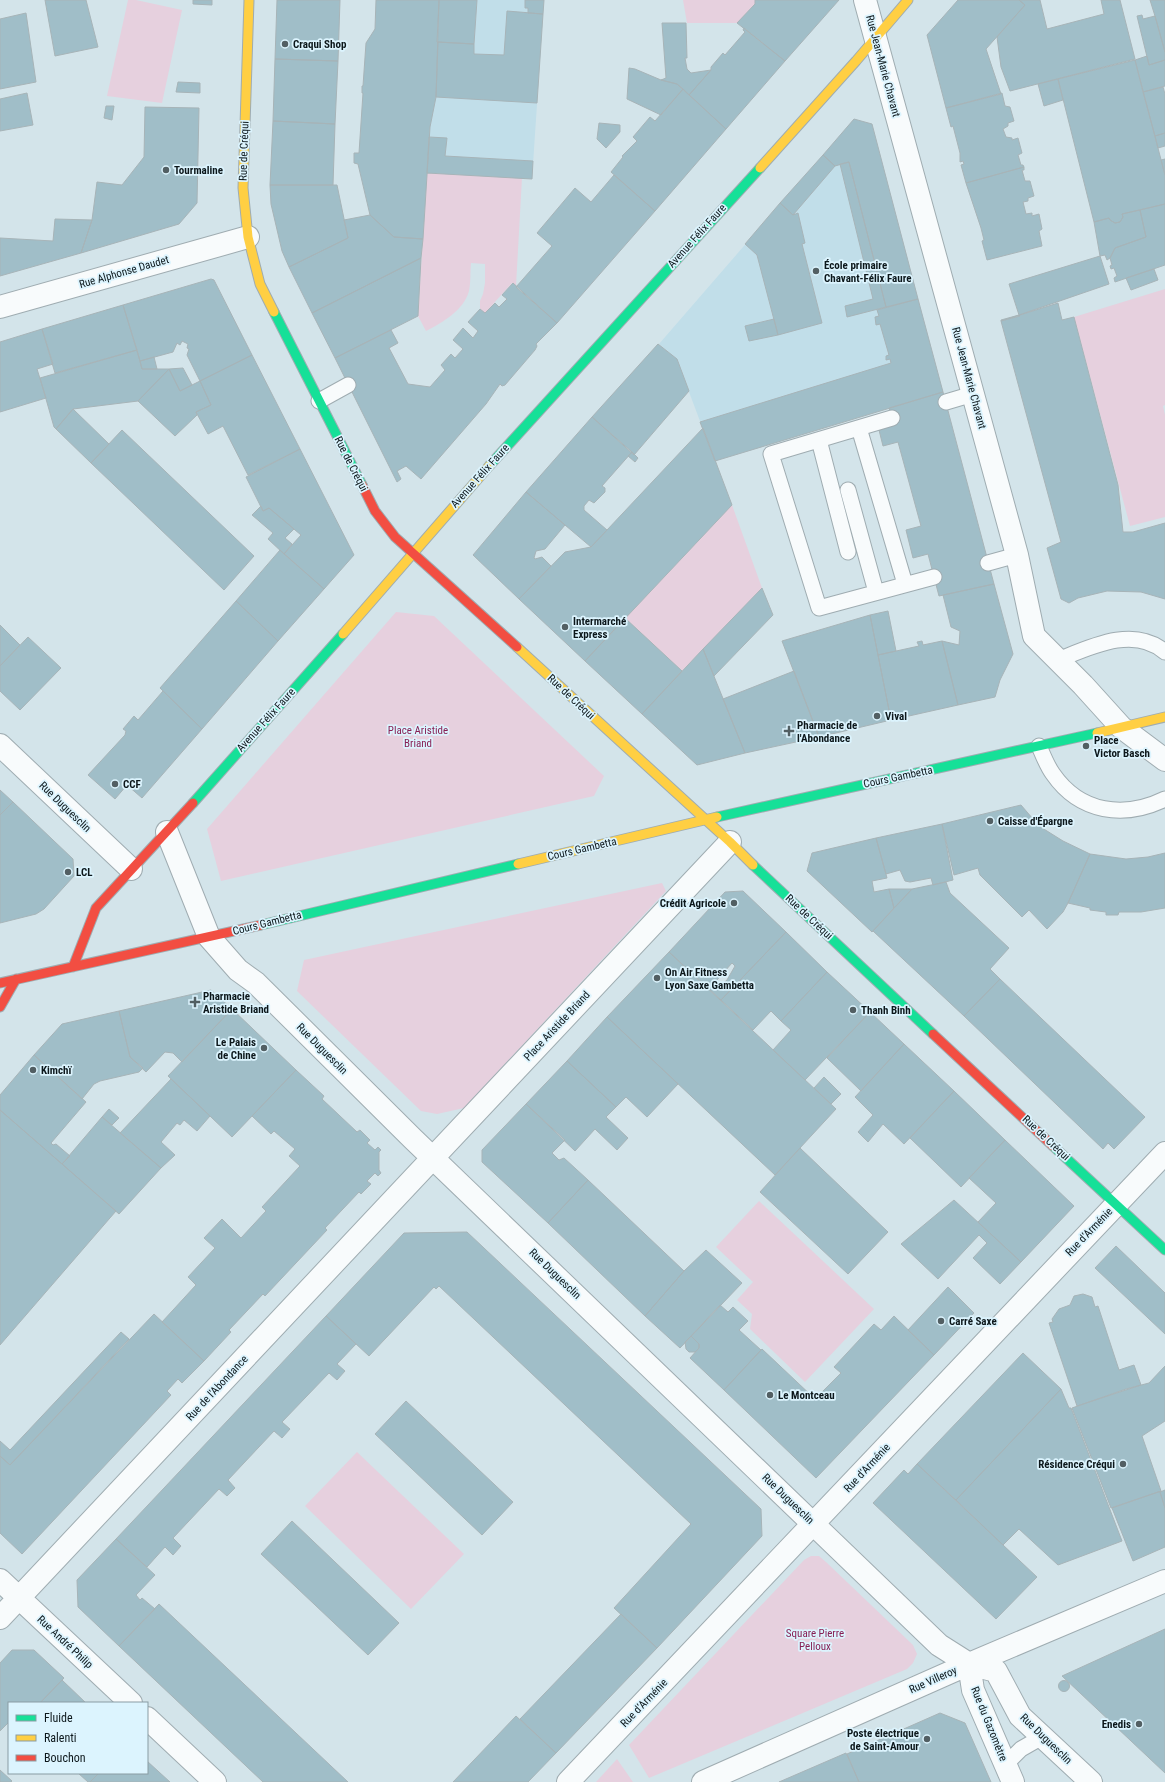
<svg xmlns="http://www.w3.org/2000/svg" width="1165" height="1782" font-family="'Roboto Condensed',sans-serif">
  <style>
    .built { fill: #c1dee9 }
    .green { fill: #e6d0de }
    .building { fill: #a0bec8; stroke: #a7b4b8; fill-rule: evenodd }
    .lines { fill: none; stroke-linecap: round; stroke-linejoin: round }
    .lane-casing { stroke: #9facb1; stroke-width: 17 }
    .street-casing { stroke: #9facb1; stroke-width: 24 }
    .fast-casing { stroke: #9facb1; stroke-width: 11 }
    .slow-casing { stroke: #9facb1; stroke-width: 11 }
    .jam-casing { stroke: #9facb1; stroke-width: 11 }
    .lane { stroke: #f8fbfc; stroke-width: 15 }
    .street { stroke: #f8fbfc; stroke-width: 22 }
    .fast { stroke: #16e098; stroke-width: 9 }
    .slow { stroke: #ffcf43; stroke-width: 9 }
    .jam { stroke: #f24e42; stroke-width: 9 }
    .poi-dot { fill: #525f63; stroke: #dcf4fe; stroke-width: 1.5 }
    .labels { text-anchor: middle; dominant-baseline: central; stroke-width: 3.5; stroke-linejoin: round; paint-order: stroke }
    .poi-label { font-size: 11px; font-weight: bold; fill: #0c171b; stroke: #dcf4fe; text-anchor: start }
    .street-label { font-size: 11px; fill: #0c171b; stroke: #dcf4fe }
    .park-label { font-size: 11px; fill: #871f54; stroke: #dcf4fe }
  </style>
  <rect width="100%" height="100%" fill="#d3e4ea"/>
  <path class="built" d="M477 0H544L532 179 427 173 430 127 436 97 474 44Z
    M854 119 872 124 943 392 715 461 677 360 659 344Z"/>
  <path class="green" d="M128 0H136L182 10 162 103 107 96Z
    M683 0H755V4L737 23H687Z
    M427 173 522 178 516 286 512 283 485 313 480 309V301L483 294 485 283V264L471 263C470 272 471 282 469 291 464 310 442 323 426 331L418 316Z
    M1165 289V405L1163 406 1165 415V517L1130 526 1074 317Z
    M732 505 762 588 682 671 625 618Z
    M396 612 434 616 604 776 594 796 221 881 207 829Z
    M662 883 666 891 464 1108 437 1114 421 1111 297 991 304 960Z
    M759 1201 874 1309 805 1382 750 1329 752 1314 737 1300 753 1282 716 1247Z
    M357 1452 464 1554 411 1609 305 1506Z
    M811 1556H819L826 1562 913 1645 917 1654 913 1663 907 1669 649 1778 629 1745 804 1560Z
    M617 1759 633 1782H596Z"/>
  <path class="building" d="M45 0H86L98 47 55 56Z
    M193 0H212V5L193 4Z
    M277 0H340L338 61 275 59Z
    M376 0H439L436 97 430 127 423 239 394 237 370 215 358 164 354 163V153H359L363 93H362V86H363L366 43 375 29Z
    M439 0H477L474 44 437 42Z
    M525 0H544L543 14 528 13V8H525Z
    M755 0H839L785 61 737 23 755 4Z
    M958 0H1019L1025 5 986 49 1001 94 946 108 927 35Z
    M1019 0H1040L1047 29 1104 14 1101 0H1120L1135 59 1010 91 1001 67 997 37 1025 5Z
    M1150 0H1165V52L1155 16Z
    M507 11 543 14 537 103 436 97 438 42 474 44V54L504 55Z
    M26 13 36 82 0 89V19Z
    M1142 15 1143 19 1155 16 1165 52V60L1149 65 1137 16Z
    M662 23H686L687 58H685L687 69 691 73 711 70 689 95 677 84 661 80 666 78Z
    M744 28 785 61 726 129 689 95 711 70V67L723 53 725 55 745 32 743 30Z
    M1147 56 1149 65 1165 60V86L1143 92 1135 60Z
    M275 59 338 61 335 124 273 121Z
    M1135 60 1165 175V204L1122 214 1123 217 1120 222 1115 223 1110 220 1109 218 1094 222 1058 79Z
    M629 68 635 69 661 80 677 84 683 89 661 115 627 99Z
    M1058 79 1063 100 1044 106 1038 84Z
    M178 82 200 83V93L176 92Z
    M1163 87 1165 94V133L1155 136 1143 92Z
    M683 89 726 129 655 211 611 172 623 157 622 156 637 141 633 137 650 117 655 121Z
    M27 93 33 125 0 131V99Z
    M1002 93 1005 106 1010 107 1014 121 1008 123V126L1003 129 1006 137 1012 138V140L1018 138 1022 153 1018 155 1021 165H1023L1024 167 966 183 961 165 964 164 963 161 960 162V153L953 126 951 127 946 108Z
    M106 106H114L112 120 104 118Z
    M145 107 199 108 197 203 179 224 81 253 92 220 97 182 122 185 144 157Z
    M854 119 872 124 918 299 886 307 849 162 835 166 823 155Z
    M273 121 335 124 333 185H270Z
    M599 123 620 125V132L606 148 597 139Z
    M1165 133V146L1158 148 1155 136Z
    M429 137 447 138 445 156 533 161 532 179 427 173Z
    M823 155 835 166 793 215 780 203Z
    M1165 159V175L1161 160Z
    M849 162 886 307 847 317 845 306 873 299 840 164Z
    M1024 167V170H1022L1025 181H1030L1034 196 1028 198V201L1023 202 1026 214 1032 213V216L1039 214 1042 229 1039 231 1042 246 987 260 982 241 984 240 981 228 966 183Z
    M614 175 655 211 557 323 516 287 552 246 537 233 575 188 591 202Z
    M270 185H337L348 238 289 267 282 251 271 204Z
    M780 203 793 215 798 213 805 243 802 244 822 323 778 335 757 255 745 244Z
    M1165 204V265L1115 282 1114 278 1117 276 1114 268 1111 269 1110 266 1112 265 1110 258 1115 248 1146 237 1140 210Z
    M1140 210 1146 237 1115 248 1110 258 1107 260 1105 255 1100 256 1094 222 1109 218 1110 220 1115 223 1120 222 1123 217 1122 214Z
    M370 215 394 237 423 239 421 258 312 313 289 267 348 238 344 220Z
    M55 219 92 220 81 253 0 276V238L53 241Z
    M1100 256 1109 284 1019 315 1009 284Z
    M421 258 418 316 335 358 312 313Z
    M1154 269 1158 280 1131 290 1126 278Z
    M211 279 214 280 252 355 200 381 187 355 189 349 187 348 188 344 182 341 180 345 177 343 173 352 140 361 123 305Z
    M513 283 557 323 536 344 537 346 535 350 505 385 502 386 500 384 486 404 421 479 406 466 397 471 401 479 397 482 335 358 391 330 398 343 389 348 408 384 430 387 445 370 441 365 451 354 455 358 463 349 453 340 463 328 473 338 478 331 468 322 480 309 485 313 495 303 499 307 507 299 502 295Z
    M918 299 943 392 715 461 700 422 891 363 890 359 886 360V356L889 355 880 324 876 325 875 317 879 316 877 310Z
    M1058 303 1062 320 1074 317 1118 485 1123 532H1133L1165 523V599L1141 592 1107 591 1078 598 1069 603 1061 599 1047 548 1061 542 1001 321Z
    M123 305 137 350 55 373 42 329Z
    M1019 315 1020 316 1001 321V320Z
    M774 319 778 335 749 341 745 326Z
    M42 329 53 364 37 369 46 398 0 412V342Z
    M658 344 677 359 689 391 634 455 592 417Z
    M137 350 142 369H169L138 401 73 409 56 429 54 427 40 378Z
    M252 355 300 449 248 475 223 426 208 434 196 412 211 405 200 381Z
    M154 357 157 369H142L140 361Z
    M183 368 192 385 180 391 169 369Z
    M169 369 180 391 200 381 211 405 196 412 197 415 175 436 138 401Z
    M943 392 994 584 939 596 928 554 913 558 906 530 921 526 898 442 883 446 878 426 893 422 889 408Z
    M73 409 109 444 91 463 56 429Z
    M592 417 632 452 602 486 605 488V492L594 503 589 500 584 506V510L607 530 591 547 526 492Z
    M703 428 732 505 585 661 519 599 565 552 591 547Z
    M122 430 254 556 224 590 91 463Z
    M300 449 354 555 324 589 284 554 301 535 269 508 263 511 246 477Z
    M632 452 638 458 635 462 628 456Z
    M526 492 565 525 545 549 536 551 534 558 535 559 542 557 551 566 519 599 473 555Z
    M261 506 263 511 269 508 294 529 285 538 292 544 284 554 268 539 273 533 252 515Z
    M280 550 324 589 278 641 236 601Z
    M994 584 1013 654 1000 680 995 697 958 705 942 641 959 645 960 631 951 627 943 595Z
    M762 588 773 615 714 676 703 649Z
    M236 601 278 641 202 729 160 688Z
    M888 611 896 651 878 655 870 615Z
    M870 615 891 720 819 737 782 641Z
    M625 618 682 671 642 714 585 661Z
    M0 625 20 645 0 666Z
    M28 637 61 668 20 710 0 691V666Z
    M922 641 923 645 942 641 958 705 891 720 878 655 919 646 917 642Z
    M703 649 745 753 697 765 642 714Z
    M794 671 819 737 745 753 723 699Z
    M163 691 202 729 142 798 127 785 115 799 88 775 125 735 126 731 123 729 134 716 138 720Z
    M0 790 13 802 0 815Z
    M13 802 73 859 74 876 44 909 36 914 0 923V815Z
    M1021 805 1039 826 1063 841 1090 854 1068 903 1063 912 1047 929 1029 910 1022 917 980 875 978 868 954 875 942 824Z
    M942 824 953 880 933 885 931 878 910 882 905 881 900 870 886 874 876 838Z
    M876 838 887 878 872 881 874 892 889 889 894 908 872 932 807 871 812 853Z
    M1165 853V908L1141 912H1119L1118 915H1106V912L1090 910V908L1068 903 1090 854 1126 859 1148 857Z
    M946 882 950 893 1009 948 990 969 1000 979 964 1016 873 931 912 889Z
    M889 889H912L894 908Z
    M743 891 786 932 721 1000 669 952 725 892ZM732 963 735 966 727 980 721 985 716 981Z
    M786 932 827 972 781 1021 771 1011 753 1030 721 1000Z
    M669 952 836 1109 775 1175 607 1017Z
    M827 972 870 1012 805 1080 773 1050 791 1030 781 1021Z
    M1000 979 1145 1117 1114 1149 1108 1143 1103 1149 964 1016Z
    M211 990 232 1009 182 1062 173 1053 165 1052 146 1072 130 1057 119 1011Z
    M232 1009 296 1070 232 1137 168 1076Z
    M119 1011 130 1057 143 1068 139 1072 100 1081 94 1084 82 1099 34 1055 62 1024Z
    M870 1012 904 1044 861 1091 827 1058Z
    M607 1017 678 1084 647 1117 626 1097 616 1107 567 1061Z
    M904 1044 954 1091 904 1144 883 1124 868 1142 858 1132 873 1115 855 1097Z
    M34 1055 86 1102 51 1143 53 1145 56 1144 70 1156 62 1164 0 1110V1095Z
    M567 1061 616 1107 606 1117 628 1138 617 1150 595 1129 575 1151 526 1104Z
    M296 1070 324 1096 322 1099 357 1132 360 1130 370 1140 367 1143 375 1150 378 1147 381 1150 379 1152V1170L381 1173 378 1176 375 1173 367 1181 371 1184 361 1194 359 1192 325 1228 327 1230 265 1296 263 1294 229 1330 231 1332 204 1361 162 1322 196 1285 188 1277 215 1248 204 1238 222 1219 241 1238 266 1211 262 1207 300 1166 289 1156 295 1149 274 1131 271 1134 252 1116Z
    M824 1077 841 1094 831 1104 814 1088Z
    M171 1079 210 1116 197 1131 184 1120 180 1125 177 1123 161 1142 175 1155 161 1168 120 1133Z
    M954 1091 1005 1140 961 1187 910 1138Z
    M526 1104 565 1140 552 1153 559 1160 564 1158 588 1180 548 1223 482 1162V1150Z
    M109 1109 119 1118 112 1125 102 1117Z
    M0 1110 116 1211 0 1345Z
    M102 1117 161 1168 119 1214 62 1164Z
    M1005 1140 1074 1206 1021 1262 978 1222 996 1203 969 1178Z
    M800 1148 888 1232 848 1274 760 1192Z
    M588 1180 684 1271 645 1316 548 1223Z
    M954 1200 1021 1262 1000 1284 973 1258 987 1243 979 1235 938 1279 901 1244Z
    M467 1232 761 1509 762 1536 657 1648 614 1608 691 1524 439 1286 436 1289 434 1287 369 1356 326 1316 404 1233Z
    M1116 1246 1165 1293V1334L1095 1268Z
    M706 1250 742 1283 680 1348 645 1316 684 1271Z
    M948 1287 974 1313 934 1355 908 1330Z
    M1083 1294 1092 1297 1095 1307 1098 1306 1119 1370 1134 1365 1141 1385 1077 1406 1049 1323 1053 1322 1052 1319 1059 1309 1070 1305 1074 1296Z
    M720 1305 728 1312 733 1307 748 1321 739 1330 761 1350 724 1390 690 1358 699 1348V1344L691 1336Z
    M154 1314 204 1361 182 1383 178 1379 167 1391 171 1395 22 1554 0 1533V1456L10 1465Z
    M326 1316 356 1344 337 1364 345 1371 337 1380 329 1373 282 1422 290 1429 282 1438 274 1431 228 1480 235 1488 227 1496 219 1489 173 1538 181 1546 173 1555 165 1547 147 1567 116 1539Z
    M894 1316 934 1355 816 1478 724 1390 762 1349 815 1399 841 1373 834 1367 874 1324 881 1330Z
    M121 1332 129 1339 10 1465 0 1456V1441L10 1450Z
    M691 1336 699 1344V1348L695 1352H689L686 1349 685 1342Z
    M1023 1353 1061 1389 956 1500 917 1464Z
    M1165 1366V1421L1142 1436 1161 1491 1111 1508 1072 1408 1126 1389 1149 1383Z
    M1061 1389 1069 1408H1071L1122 1541 1058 1565 1019 1529 1003 1545 956 1500Z
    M406 1401 513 1502 482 1535 375 1434Z
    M917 1464 1037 1577 996 1619 873 1503 904 1470 908 1474Z
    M1165 1490V1508L1160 1492Z
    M1161 1491 1160 1492 1165 1508V1547L1133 1561 1112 1508Z
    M292 1521 399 1623 368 1655 261 1554Z
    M116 1539 155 1575 136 1595 140 1600 142 1598 155 1609 119 1646 78 1607 77 1580Z
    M159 1604 348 1782H263L119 1646Z
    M621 1614 657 1648 556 1753 520 1719Z
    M1165 1629V1773L1062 1676Z
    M12 1650H34L64 1678 40 1703H9V1722L0 1731V1663Z
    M62 1680 86 1703H40Z
    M1058.5 1686a5.5 5.5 0 1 1 11 0a5.5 5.5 0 1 1-11 0Z
    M940 1713 965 1723 991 1782H859L847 1754Z
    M516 1716 556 1753 528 1782H453Z
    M846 1753 859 1782H779Z
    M147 1761 170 1782H90L99 1773H147Z
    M0 1770 12 1781 11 1782H0Z
    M78 1773H99L90 1782H88Z"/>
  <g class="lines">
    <g class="lane-casing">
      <path id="lane" d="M319 401 348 385
        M946 402 973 394
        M892 418 771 454 819 608 934 577
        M859 428 905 584
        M819 440 848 552
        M848 490 876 592
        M988 563 1017 555
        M1058 660C1090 647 1134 625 1165 652
        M1039 746C1043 755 1047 766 1053 774 1080 813 1124 819 1165 799
        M1006 1764 1021 1749 1042 1737"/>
    </g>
    <g class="street-casing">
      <path id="street" d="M865 0 1017 555 1034 636 1083 685 1121 727 1165 760
        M0 307 248 237
        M0 745 131 869
        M167 832 209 937 238 970 256 983 413 1139 939 1645 969 1664 996 1671 1020 1716 1091 1782
        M0 1580 131 1703
        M0 1618 730 842
        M969 1664 973 1690 1013 1782
        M147 1718 215 1782
        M568 1782 1165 1153
        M703 1782 969 1664 1165 1581"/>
    </g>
    <g class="fast-casing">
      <path id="fast" d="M274 312 362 485
        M490 465 760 168
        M193 803 343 634
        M717 817 1097 733
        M753 865 933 1034
        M261 925 518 864
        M1053 1146 1165 1250"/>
    </g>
    <g class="slow-casing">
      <path id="slow" d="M249 0 243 188 248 237 260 284 274 312
        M760 168 856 61 908 0
        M343 634 490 465
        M517 647 730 842 753 865
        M1097 733 1165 717
        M518 864 717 817"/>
    </g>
    <g class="jam-casing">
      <path id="jam" d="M362 485 375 511 395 537 517 647
        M73 967 96 908 193 803
        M0 983 261 925
        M0 1007 16 979
        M933 1034 1053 1146"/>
    </g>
    <use href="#lane" class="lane"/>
    <use href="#street" class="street"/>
    <use href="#fast" class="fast"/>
    <use href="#slow" class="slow"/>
    <use href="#jam" class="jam"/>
  </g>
  <g class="poi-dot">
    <circle cx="285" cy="44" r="4"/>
    <circle cx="166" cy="170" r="4"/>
    <circle cx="816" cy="271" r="4"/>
    <circle cx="565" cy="627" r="4"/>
    <circle cx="877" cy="716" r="4"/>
    <path d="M787 725h4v4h4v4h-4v4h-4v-4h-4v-4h4z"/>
    <circle cx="1086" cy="746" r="4"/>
    <circle cx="115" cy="784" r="4"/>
    <circle cx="990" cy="821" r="4"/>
    <circle cx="68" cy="872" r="4"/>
    <circle cx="734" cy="903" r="4"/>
    <circle cx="657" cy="978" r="4"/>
    <path d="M193 996h4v4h4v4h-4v4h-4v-4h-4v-4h4z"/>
    <circle cx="853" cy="1010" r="4"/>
    <circle cx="264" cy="1048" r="4"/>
    <circle cx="33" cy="1070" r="4"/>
    <circle cx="941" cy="1321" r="4"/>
    <circle cx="770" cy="1395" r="4"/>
    <circle cx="1123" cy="1464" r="4"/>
    <circle cx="1139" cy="1724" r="4"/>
    <circle cx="927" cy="1739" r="4"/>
  </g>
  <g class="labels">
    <g class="poi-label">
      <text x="293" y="44">Craqui Shop</text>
      <text x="174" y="170">Tourmaline</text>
      <text x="824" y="265">École primaire<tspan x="824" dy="13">Chavant-Félix Faure</tspan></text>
      <text x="573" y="621">Intermarché<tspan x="573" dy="13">Express</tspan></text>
      <text x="885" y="716">Vival</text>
      <text x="797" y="725">Pharmacie de<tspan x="797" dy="13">l'Abondance</tspan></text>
      <text x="1094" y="740">Place<tspan x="1094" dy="13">Victor Basch</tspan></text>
      <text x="123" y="784">CCF</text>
      <text x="998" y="821">Caisse d'Épargne</text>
      <text x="76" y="872">LCL</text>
      <text x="726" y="903" text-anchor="end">Crédit Agricole</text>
      <text x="665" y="972">On Air Fitness<tspan x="665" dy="13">Lyon Saxe Gambetta</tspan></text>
      <text x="203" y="996">Pharmacie<tspan x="203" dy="13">Aristide Briand</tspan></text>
      <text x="861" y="1010">Thanh Binh</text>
      <text x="256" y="1042" text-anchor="end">Le Palais<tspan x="256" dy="13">de Chine</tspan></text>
      <text x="41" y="1070">Kimchï</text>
      <text x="949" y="1321">Carré Saxe</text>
      <text x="778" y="1395">Le Montceau</text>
      <text x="1115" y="1464" text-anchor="end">Résidence Créqui</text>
      <text x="1131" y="1724" text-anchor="end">Enedis</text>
      <text x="919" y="1733" text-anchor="end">Poste électrique<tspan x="919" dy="13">de Saint-Amour</tspan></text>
    </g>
    <g class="street-label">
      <text transform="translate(883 66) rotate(75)">Rue Jean-Marie Chavant</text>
      <text transform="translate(244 151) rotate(-88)">Rue de Créqui</text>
      <text transform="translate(697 236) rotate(-48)">Avenue Félix Faure</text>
      <text transform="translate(124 272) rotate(-16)">Rue Alphonse Daudet</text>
      <text transform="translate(969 378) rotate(75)">Rue Jean-Marie Chavant</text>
      <text transform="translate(351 464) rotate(63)">Rue de Créqui</text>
      <text transform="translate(480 476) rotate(-48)">Avenue Félix Faure</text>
      <text transform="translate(571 697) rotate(43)">Rue de Créqui</text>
      <text transform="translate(266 720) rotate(-48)">Avenue Félix Faure</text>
      <text transform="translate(898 777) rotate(-12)">Cours Gambetta</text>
      <text transform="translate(65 807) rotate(44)">Rue Duguesclin</text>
      <text transform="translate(582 849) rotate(-13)">Cours Gambetta</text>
      <text transform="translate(809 917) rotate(43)">Rue de Créqui</text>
      <text transform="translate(267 923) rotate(-14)">Cours Gambetta</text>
      <text transform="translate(557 1026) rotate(-47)">Place Aristide Briand</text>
      <text transform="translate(322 1049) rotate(45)">Rue Duguesclin</text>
      <text transform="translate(1046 1138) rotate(43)">Rue de Créqui</text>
      <text transform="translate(1089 1232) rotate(-46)">Rue d’Arménie</text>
      <text transform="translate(555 1274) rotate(44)">Rue Duguesclin</text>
      <text transform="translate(217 1388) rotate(-47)">Rue de l'Abondance</text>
      <text transform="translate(867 1468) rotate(-47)">Rue d’Arménie</text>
      <text transform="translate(788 1499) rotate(44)">Rue Duguesclin</text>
      <text transform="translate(65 1642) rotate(43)">Rue André Philip</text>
      <text transform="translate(933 1680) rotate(-24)">Rue Villeroy</text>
      <text transform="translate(644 1703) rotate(-46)">Rue d’Arménie</text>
      <text transform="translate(989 1724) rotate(68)">Rue du Gazomètre</text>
      <text transform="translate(1046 1739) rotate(44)">Rue Duguesclin</text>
    </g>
    <g class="park-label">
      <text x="418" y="730">Place Aristide<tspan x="418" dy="13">Briand</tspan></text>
      <text x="815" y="1633">Square Pierre<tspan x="815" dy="13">Pelloux</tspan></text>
    </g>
  </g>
  <rect x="8" y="1702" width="140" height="72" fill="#dcf4fe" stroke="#899ca3"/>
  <rect x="16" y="1715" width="20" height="6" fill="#16e098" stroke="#899ca3"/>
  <text x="44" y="1722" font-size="12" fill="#0c171b">Fluide</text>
  <rect x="16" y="1735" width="20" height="6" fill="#ffcf43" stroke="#899ca3"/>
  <text x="44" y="1742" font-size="12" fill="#0c171b">Ralenti</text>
  <rect x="16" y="1755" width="20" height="6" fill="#f24e42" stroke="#899ca3"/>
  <text x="44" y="1762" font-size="12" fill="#0c171b">Bouchon</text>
</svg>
